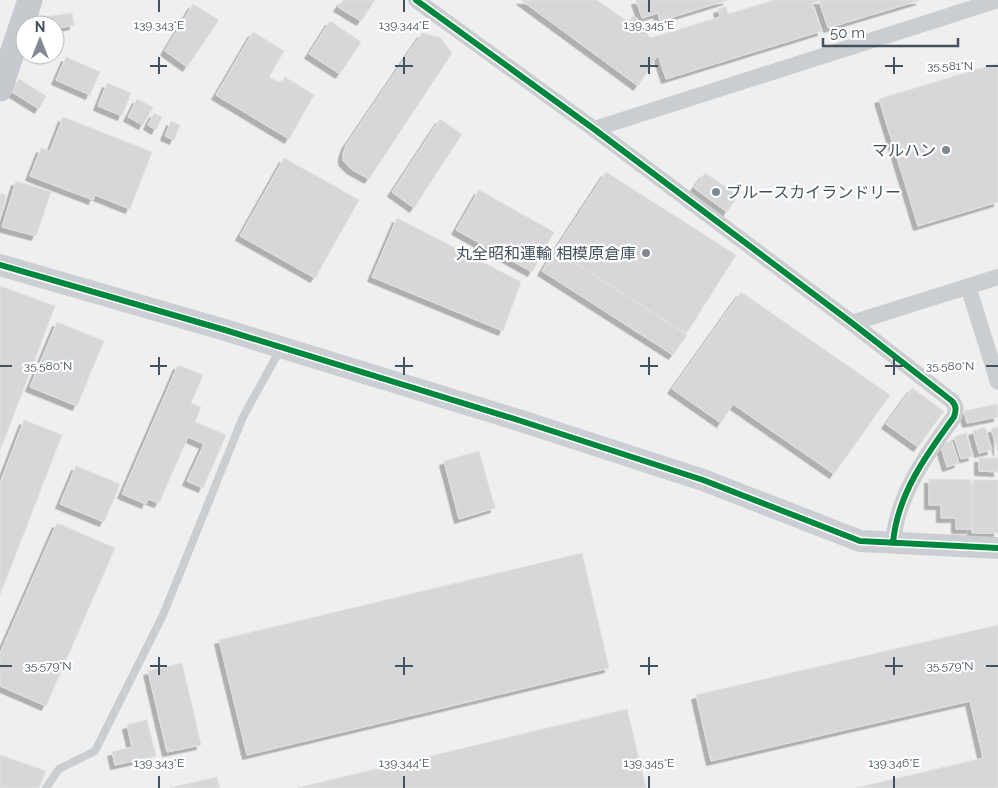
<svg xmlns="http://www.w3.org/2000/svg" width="998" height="788" font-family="Raleway,'Noto Sans JP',sans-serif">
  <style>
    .building { fill: #d7d7d9; stroke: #e1e1e2; filter: url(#shadow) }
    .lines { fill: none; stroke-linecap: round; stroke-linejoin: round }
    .lane { stroke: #cbced0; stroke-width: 8 }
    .street { stroke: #cbced0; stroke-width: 16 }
    .secondary { stroke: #cbcfd3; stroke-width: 22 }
    .primary { stroke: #c6cace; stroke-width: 25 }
    .cycleway-casing { stroke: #fff; stroke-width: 9 }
    .cycleway { stroke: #00873e; stroke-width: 6 }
    .ticks { fill: none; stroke: #44515e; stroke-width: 2 }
    .poi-dot { fill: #808891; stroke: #fff; stroke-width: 2 }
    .labels { text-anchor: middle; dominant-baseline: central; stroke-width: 4.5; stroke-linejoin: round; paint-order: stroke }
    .poi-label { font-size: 16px; fill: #44515e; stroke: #fff; text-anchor: end }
    .ticks-label { font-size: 12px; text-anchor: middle; fill: #44515e; stroke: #fff; stroke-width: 4.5; stroke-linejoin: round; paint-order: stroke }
  </style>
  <defs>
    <filter id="shadow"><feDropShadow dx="-4.5" dy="4.5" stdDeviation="0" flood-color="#0004"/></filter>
  </defs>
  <rect width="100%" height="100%" fill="#f0efef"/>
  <path class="building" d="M343 0H375L361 21 338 7Z
    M521 0H597L628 22 633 16 638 19 633 25 642 32 646 25 651 29 647 35 651 38 720 17 718 9 726 7 728 14 775 0H921L828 28 819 1 812 3 822 31 666 79 658 55 638 86Z
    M636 0H728L660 21 658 13 642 18Z
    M193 4 219 20 187 67 165 51Z
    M72 13 74 25 55 29V25H47L45 17Z
    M330 21 361 42 340 74 309 54Z
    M253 32 284 51 269 77 281 83 285 77 314 95 289 139 216 95Z
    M422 33 441 38 452 53 369 179 351 169 343 161V154L346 145Z
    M66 57 100 72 90 95 56 80Z
    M998 63V202L918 226 879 99Z
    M19 79 46 96 39 109 12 92Z
    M107 83 131 93 122 116 98 106Z
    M137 99 153 107 143 125 128 117Z
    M154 113 162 117 156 130 148 125Z
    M63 117 152 152 130 209 95 195 93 200 30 176 41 148 50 151Z
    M440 119 462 134 414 208 392 192Z
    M171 121 180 125 174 140 165 136Z
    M284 158 359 200 315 278 240 236Z
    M606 172 736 255 686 334 555 250Z
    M705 173 738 195 727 212 694 188Z
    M16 181 51 192 36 236 2 227Z
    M479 190 554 232 532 272 456 230Z
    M0 193 6 195 0 218Z
    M397 218 521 282 503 331 372 277Z
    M555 250 687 335 673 355 542 271Z
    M0 286 55 306 0 451Z
    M741 292 890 395 834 474 733 404 721 423 672 389Z
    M57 322 104 341 77 406 30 387Z
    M178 365 203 375 191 403 201 407 195 422 226 435 203 488 187 481 204 444 188 437 159 503 148 499 146 504 122 494Z
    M912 388 944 411 918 447 886 424Z
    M997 404 998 417 967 423 964 411Z
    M24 420 62 435 0 595V483Z
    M985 427 992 450 979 453 973 431Z
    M998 427V451L991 429Z
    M966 433 973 456 961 459 954 437Z
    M952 441 959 463 947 467 940 444Z
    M479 451 495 508 459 519 444 461Z
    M979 458H998V472L979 471Z
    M76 466 120 484 104 522 60 504Z
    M929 479 971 480V529H956V518H941V505H929Z
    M973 480H998V533H972Z
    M57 523 115 548 46 706 0 686V653Z
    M582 553 609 668 247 755 219 640Z
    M998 625V788H856L983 758 970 701 711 761 696 695Z
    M182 663 201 745 167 752 148 671Z
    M627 709 646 788H297Z
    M147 720 156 756 115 765 112 752 132 747 127 725Z
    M0 755 46 771 39 788H0Z
    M217 777 220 788H169Z"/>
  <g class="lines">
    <path class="lane" d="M46 788 59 769 95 751 163 615 243 417 281 348"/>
    <path class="street" d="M416 0 594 129 852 323 952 401C957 407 956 410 954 417 926 455 897 495 893 543
      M594 129 998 0
      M968 286 998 382
      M852 323 998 277"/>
    <path class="secondary" d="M0 265 225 330 518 420 703 480 860 541 998 548"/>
    <path class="primary" d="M0 89 30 0"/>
    <g class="cycleway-casing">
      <path id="cycleway" d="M416 0 594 129 852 323 952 401C957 407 956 410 954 417 926 455 897 495 893 543
        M0 265 225 330 518 420 703 480 860 541 998 548"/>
    </g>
    <use href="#cycleway" class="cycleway"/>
  </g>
  <path class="ticks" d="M159 0V12M404 0V12M649 0V12M159 57V74M404 57V74M649 57V74M894 57V74M150 66H167M395 66H413M640 66H658M885 66H903M986 66H998M159 357V375M404 357V375M649 357V375M894 357V375M0 366H12M150 366H167M395 366H413M640 366H658M885 366H903M986 366H998M159 657V675M404 657V675M649 657V675M894 657V675M0 666H12M150 666H167M395 666H413M640 666H658M885 666H903M986 666H998M159 776V788M404 776V788M649 776V788M894 776V788"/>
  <g class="poi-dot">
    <circle cx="946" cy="150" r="5"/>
    <circle cx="716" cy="192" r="5"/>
    <circle cx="646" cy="253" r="5"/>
  </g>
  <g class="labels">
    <g class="poi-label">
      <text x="936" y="150">マルハン</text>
      <text x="726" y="192" text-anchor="start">ブルースカイランドリー</text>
      <text x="636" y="253">丸全昭和運輸 相模原倉庫</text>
    </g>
  </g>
  <g class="ticks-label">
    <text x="159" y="29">139.343°E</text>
    <text x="404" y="29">139.344°E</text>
    <text x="649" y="29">139.345°E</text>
    <text x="950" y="70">35.581°N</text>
    <text x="48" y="370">35.580°N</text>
    <text x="950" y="370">35.580°N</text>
    <text x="48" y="670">35.579°N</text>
    <text x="950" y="670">35.579°N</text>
    <text x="159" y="767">139.343°E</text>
    <text x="404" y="767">139.344°E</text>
    <text x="649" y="767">139.345°E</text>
    <text x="894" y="767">139.346°E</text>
  </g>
  <g transform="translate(40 40)"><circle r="24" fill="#ffffff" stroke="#b4b9bf"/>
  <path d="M0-4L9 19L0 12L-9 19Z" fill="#808891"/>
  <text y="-8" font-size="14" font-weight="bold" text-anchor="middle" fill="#44515e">N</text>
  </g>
  <path d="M823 38v8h135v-8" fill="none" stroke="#44515e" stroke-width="2.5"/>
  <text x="830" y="38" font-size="15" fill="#44515e" stroke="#ffffff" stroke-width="4" paint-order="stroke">50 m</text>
</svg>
